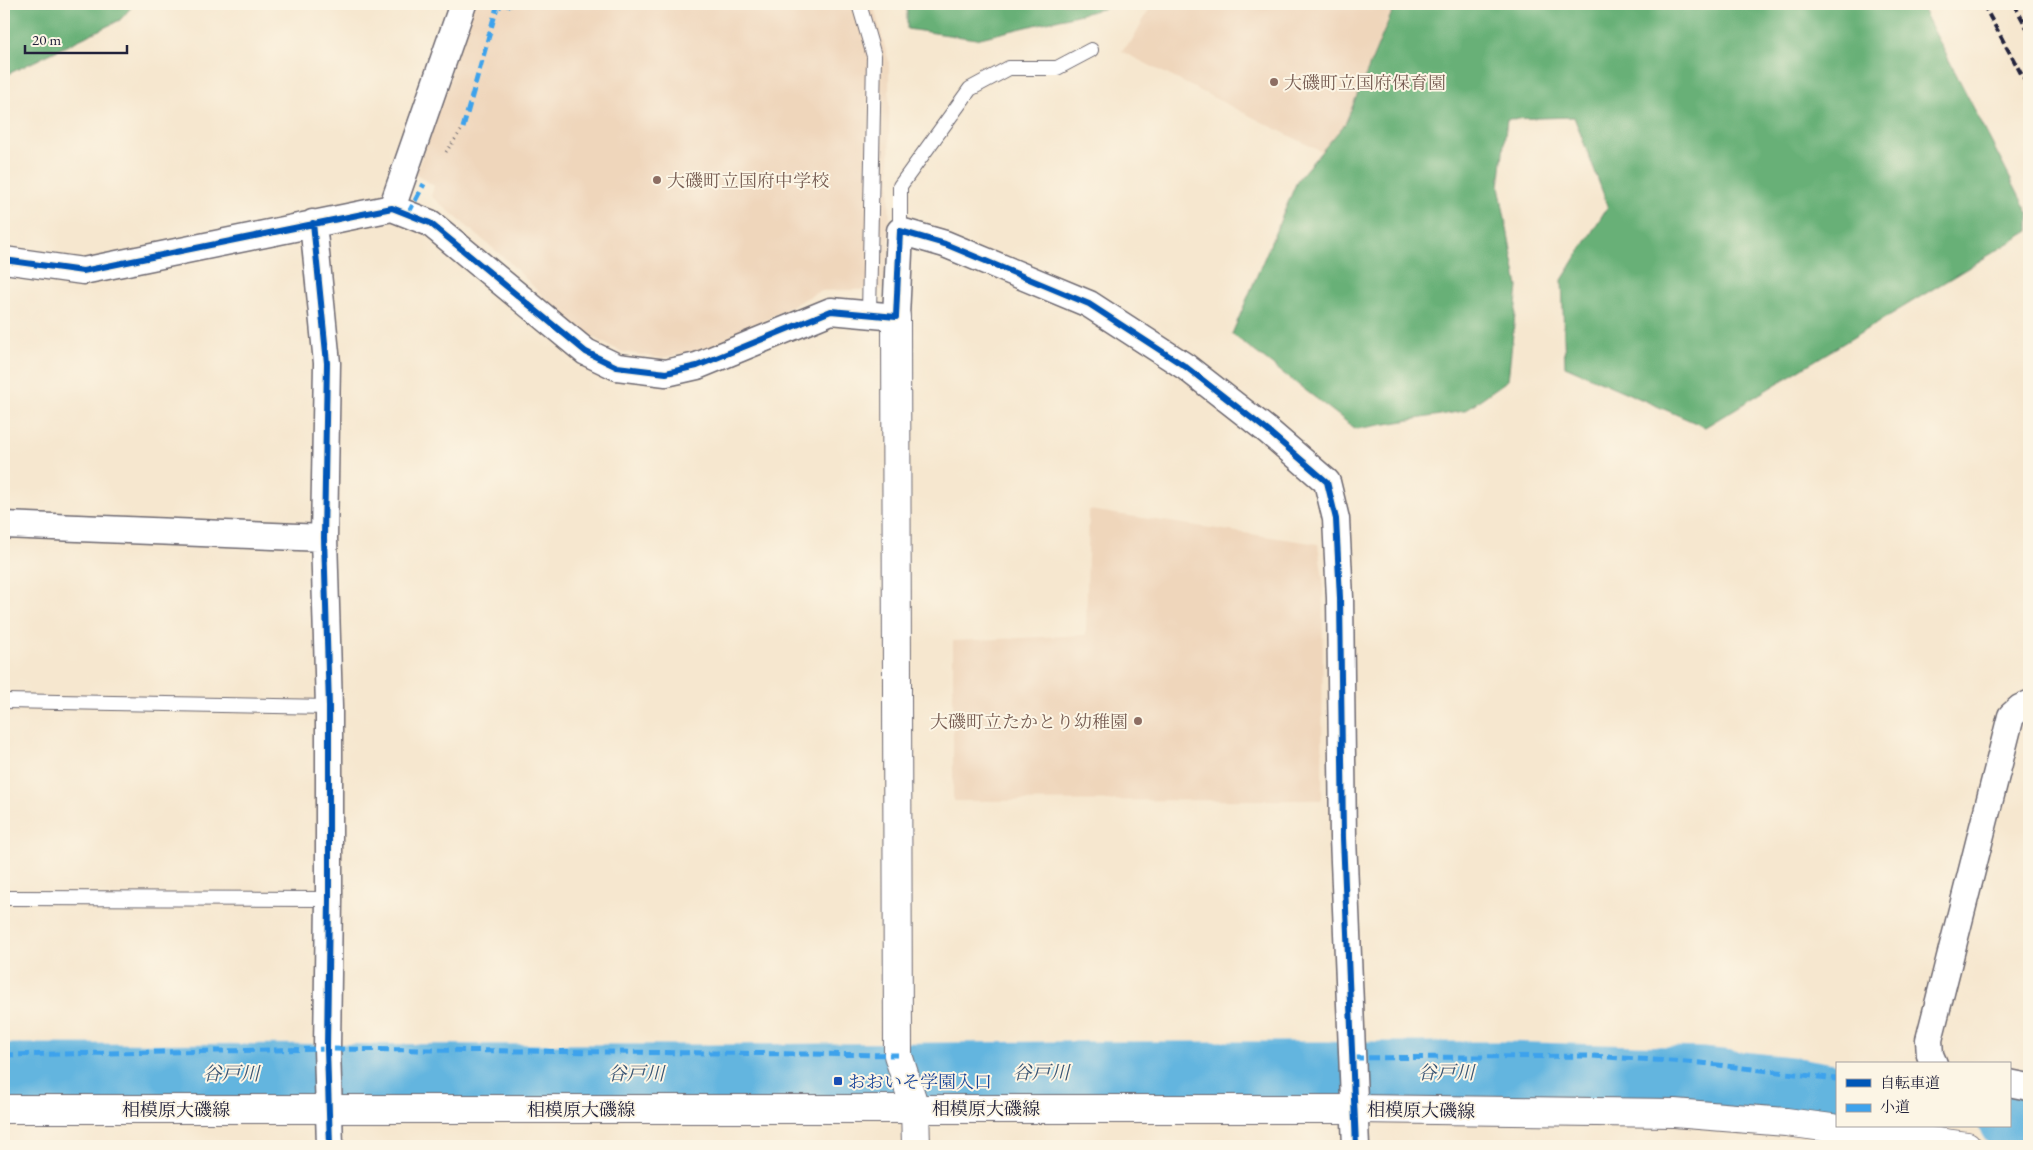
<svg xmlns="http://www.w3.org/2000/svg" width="2033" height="1150" font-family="'EB Garamond','Noto Serif JP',serif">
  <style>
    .built { fill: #efd6bb }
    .forest { fill: #68b077; stroke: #456959 }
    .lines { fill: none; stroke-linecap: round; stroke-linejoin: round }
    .river { stroke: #64b5df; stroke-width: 61 }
    .lane-casing { stroke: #6c676f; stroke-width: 16 }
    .street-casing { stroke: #6c676f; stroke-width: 29 }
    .secondary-casing { stroke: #6c676f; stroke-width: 30 }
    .primary-casing { stroke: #6c676f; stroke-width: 30 }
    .path { stroke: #6c676f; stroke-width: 3; stroke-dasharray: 1 4; stroke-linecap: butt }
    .lane { stroke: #fff; stroke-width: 14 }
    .street { stroke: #fff; stroke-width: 26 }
    .secondary { stroke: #fff; stroke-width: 28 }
    .primary { stroke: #fff; stroke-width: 28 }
    .rail { stroke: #22223b; stroke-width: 4; stroke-dasharray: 8 4; stroke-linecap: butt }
    .quiet { stroke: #3ea2ec; stroke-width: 5; stroke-dasharray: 10 5; stroke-linecap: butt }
    .cycleway-casing { stroke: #fcf5e5; stroke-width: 9 }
    .cycleway { stroke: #0057b8; stroke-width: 6 }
    .education-dot { fill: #8d6e63; stroke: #fcf5e5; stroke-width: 2 }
    .transit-dot { fill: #1a4fb4; stroke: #fcf5e5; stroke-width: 2 }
    .labels { text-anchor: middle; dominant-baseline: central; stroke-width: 4; stroke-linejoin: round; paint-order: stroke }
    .education-label { font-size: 18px; fill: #785e54; stroke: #fcf5e5; text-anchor: start }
    .transit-label { font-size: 18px; fill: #164399; stroke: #fcf5e5; text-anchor: start }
    .street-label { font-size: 18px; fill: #22223b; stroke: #fcf5e5 }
    .water-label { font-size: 19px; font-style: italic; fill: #395574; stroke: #fcf5e5 }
  </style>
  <rect width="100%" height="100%" fill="#fcf5e5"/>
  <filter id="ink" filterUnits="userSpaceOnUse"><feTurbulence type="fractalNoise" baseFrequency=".02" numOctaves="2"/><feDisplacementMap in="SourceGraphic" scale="10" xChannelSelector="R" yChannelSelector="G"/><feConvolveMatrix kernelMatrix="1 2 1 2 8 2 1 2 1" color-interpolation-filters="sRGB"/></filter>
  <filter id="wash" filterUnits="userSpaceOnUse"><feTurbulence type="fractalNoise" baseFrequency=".0096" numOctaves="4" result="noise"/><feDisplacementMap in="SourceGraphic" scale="20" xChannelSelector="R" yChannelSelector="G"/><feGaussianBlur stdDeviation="1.12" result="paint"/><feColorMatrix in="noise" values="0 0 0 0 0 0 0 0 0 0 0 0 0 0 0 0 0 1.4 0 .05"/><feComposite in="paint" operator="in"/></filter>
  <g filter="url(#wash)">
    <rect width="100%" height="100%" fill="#f6e7cf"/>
    <path class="built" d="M472 4H873L889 62 890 289 820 291 711 349 661 358 622 352 576 329 509 262 431 196 434 186 416 174Z
      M1152 4H1386L1393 10 1332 157 1121 51 1131 42Z
      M1089 510 1318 544 1323 579 1322 800 953 801V641L1086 635Z"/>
    <path class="forest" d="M4 4H134L120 20 4 76Z
      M907 4H1123L976 39 907 29Z
      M1385 4H1920L2029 215V231L1705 427 1565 366 1562 280 1608 206 1574 117 1507 119 1499 186 1518 287 1508 380 1464 411 1356 429 1232 334 1298 179 1345 124 1393 10Z"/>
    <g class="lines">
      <path class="river" d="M4 1074 706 1075 1061 1072H1503L1703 1078 1791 1087 1837 1095
        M2009 1121 2029 1123"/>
    </g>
  </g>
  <g filter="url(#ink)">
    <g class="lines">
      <g class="lane-casing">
        <path id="lane" d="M859 4 874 56 869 314
          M900 231V186L970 89 1009 68H1057L1091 50
          M4 701 329 707
          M4 898 329 899"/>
      </g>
      <g class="street-casing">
        <path id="street" d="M392 208 463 4
          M313 223 327 363 324 538 329 707V899L327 1049 330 1146
          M4 260 83 271 392 208 430 223 586 352 617 367 666 373 697 366 831 311 896 317 900 231 945 244 1089 304 1186 367 1268 431 1327 482 1336 519 1340 598 1343 838 1356 1146
          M4 525 324 538
          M1934 1064 1930 1055 1929 1040 2011 716 2020 708 2029 704
          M2009 1083 2029 1087"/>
      </g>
      <g class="secondary-casing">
        <path id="secondary" d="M896 317 898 1055 915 1108 916 1146"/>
      </g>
      <g class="primary-casing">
        <path id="primary" d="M4 1109H1355L1674 1113 1786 1122 1967 1146"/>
      </g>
      <path class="path" d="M446 152 463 128"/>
      <use href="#lane" class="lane"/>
      <use href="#street" class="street"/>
      <use href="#secondary" class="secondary"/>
      <use href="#primary" class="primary"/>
      <path class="rail" d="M1983 4 2029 88
        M2014 4 2029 32"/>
      <path class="quiet" d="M463 128 497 7 515 4
        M408 214 424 184
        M4 1055 327 1049 898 1055
        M1353 1058 1592 1056 1701 1063 1837 1079"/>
      <g class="cycleway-casing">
        <path id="cycleway" d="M313 223 327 363 324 538 329 707V899L327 1049 330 1146
          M4 260 83 271 392 208 430 223 586 352 617 367 666 373 697 366 831 311 896 317 900 231 945 244 1089 304 1186 367 1268 431 1327 482 1336 519 1340 598 1343 838 1356 1146"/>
      </g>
      <use href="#cycleway" class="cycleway"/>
    </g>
  </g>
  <g class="education-dot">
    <circle cx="1274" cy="82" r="5"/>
    <circle cx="657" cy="180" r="5"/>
    <circle cx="1138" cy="721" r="5"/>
  </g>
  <rect class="transit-dot" x="833" y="1076" width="10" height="10" rx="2.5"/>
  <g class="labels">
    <g class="education-label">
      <text x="1284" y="82">大磯町立国府保育園</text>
      <text x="667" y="180">大磯町立国府中学校</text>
      <text x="1128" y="721" text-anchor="end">大磯町立たかとり幼稚園</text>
    </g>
    <g class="transit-label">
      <text x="848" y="1081">おおいそ学園入口</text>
    </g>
    <g class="street-label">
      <text x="986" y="1108">相模原大磯線</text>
      <text x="176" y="1109">相模原大磯線</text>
      <text x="581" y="1109">相模原大磯線</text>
      <text transform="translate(1421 1110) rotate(1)">相模原大磯線</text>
    </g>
    <g class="water-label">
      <text x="1041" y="1072">谷戸川</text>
      <text x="1446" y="1072">谷戸川</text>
      <text x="231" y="1073">谷戸川</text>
      <text x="636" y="1073">谷戸川</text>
    </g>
  </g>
  <rect width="2033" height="1150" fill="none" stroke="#fcf5e5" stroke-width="20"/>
  <rect x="1836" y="1062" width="175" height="65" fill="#fcf5e5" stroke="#a5a1a1"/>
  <rect x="1846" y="1079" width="25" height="8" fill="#0057b8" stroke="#a5a1a1"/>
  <text x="1880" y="1088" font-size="15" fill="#22223b">自転車道</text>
  <rect x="1846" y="1104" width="25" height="8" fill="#3ea2ec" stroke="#a5a1a1"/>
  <text x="1880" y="1112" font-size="15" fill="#22223b">小道</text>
  <path d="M25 45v8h102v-8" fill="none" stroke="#22223b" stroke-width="2.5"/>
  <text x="32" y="45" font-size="15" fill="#22223b" stroke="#fcf5e5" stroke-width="4" paint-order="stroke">20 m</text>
</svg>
